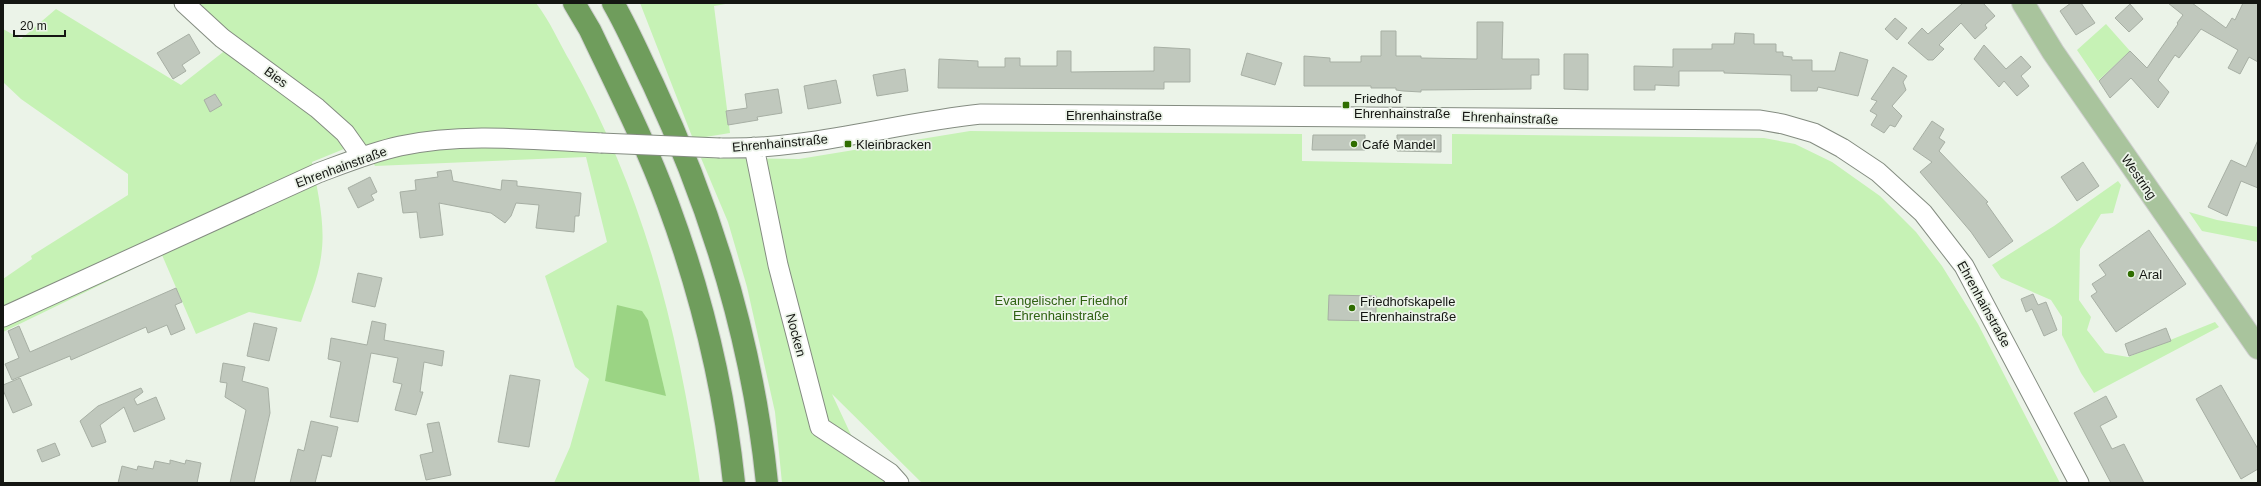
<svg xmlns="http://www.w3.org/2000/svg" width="2261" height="486" font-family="Arial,sans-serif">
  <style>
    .green { fill: #c6f2b5 }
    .water { fill: #9bd484 }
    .building { fill: #c0c8bd; stroke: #a7afa4 }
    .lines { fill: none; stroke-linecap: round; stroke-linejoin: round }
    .minor-casing { stroke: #848c81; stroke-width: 21 }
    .major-casing { stroke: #d0d0d0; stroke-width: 24 }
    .highway-casing { stroke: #d0d0d0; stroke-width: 24 }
    .minor { stroke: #fff; stroke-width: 19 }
    .major { stroke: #a9c49d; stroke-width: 22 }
    .highway { stroke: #6f9d5c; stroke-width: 22 }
    .minor-bridge-casing { stroke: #848c81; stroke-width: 21; stroke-linecap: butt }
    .minor-bridge { stroke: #fff; stroke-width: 19 }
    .poi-dot { fill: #2f6d00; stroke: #ebf3e8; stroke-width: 1.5 }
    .labels { text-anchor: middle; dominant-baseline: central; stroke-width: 3.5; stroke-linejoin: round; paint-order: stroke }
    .street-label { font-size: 13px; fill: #141612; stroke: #ebf3e8 }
    .poi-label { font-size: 13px; fill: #141612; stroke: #ebf3e8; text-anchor: start }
    .park-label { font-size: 13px; fill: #2f6212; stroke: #ebf3e8 }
  </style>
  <rect width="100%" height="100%" fill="#ebf3e8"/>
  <path class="green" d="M193 3H536C550 21 559 43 571 63 645 196 679 334 700 483H554L570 447 589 379 575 367 545 276 607 242 586 157 375 166 361 142 312 162C318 193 326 225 321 257 318 279 308 301 301 322L249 312 196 334 162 255 3 332V279L32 259 31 256 128 195V174L21 99 3 82V29L21 39 56 9 181 85 227 49Z
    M640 3H731L714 6 730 133 693 139Z
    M2106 24 2130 51 2098 81 2077 50Z
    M970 131 1302 134V161L1452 164V134L1764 138 1795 144 1832 162 1880 196 1916 232 1942 266 1978 324 2060 483H922L832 394 865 465 888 483H782L775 412 747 287 728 222 701 158 799 159Z
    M2118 181 2121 185 2113 213 2101 214 2080 249 2079 300 2091 317 2087 330 2105 353 2128 357 2215 322 2219 327 2094 393 2081 373 2062 335V317L2051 300 2001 278 1992 265 2054 226Z
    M2189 212 2217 220 2258 227V242L2202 231Z"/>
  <path class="water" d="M617 305 642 311 648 320 666 396 605 381Z"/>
  <path class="building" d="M1963 3H1983L1995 16 1985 25 1987 28 1975 39 1961 23 1939 45 1944 49 1933 60H1928L1908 43 1922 28 1928 34Z
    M2071 3H2081L2095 23 2076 35 2060 11Z
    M2168 3H2192L2226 28 2232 18 2235 20 2243 3H2258V62L2249 57 2240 74 2228 68 2238 50 2201 29 2179 58 2175 55 2158 80 2169 92 2158 108 2131 78 2110 98 2099 81 2130 51 2147 68 2178 24 2177 23 2183 15Z
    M2130 4 2143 19 2129 32 2115 18Z
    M1895 18 1907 28 1897 40 1885 29Z
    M1477 22H1503L1502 59H1539V75H1531V89L1421 90V92L1403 91 1396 90V88H1371V86H1304V56L1330 58V62H1361V56H1381V31H1396V56H1421V58L1477 59Z
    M1735 33 1754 34V44H1776V52H1783V56L1792 57V60H1812V71H1835L1840 52 1868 60 1858 96 1818 87 1817 91H1791V75L1724 73V71H1679V86L1655 85V90H1634V66L1673 67V49H1712V44H1734Z
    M189 34 200 53 182 65 186 71 173 79 157 53Z
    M1984 45 2006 69 2021 56 2031 67 2021 76 2029 86 2017 96 2004 81 1999 87 1974 59Z
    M1154 47 1190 49V82H1164V89L938 88 939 59 978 61V67H1005V58H1020V66H1057V51H1071V72L1154 71Z
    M1247 53 1282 63 1275 85 1241 75Z
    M1564 54H1588V90L1564 89Z
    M1893 67 1907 76 1903 82 1906 90 1892 106 1902 116 1895 127 1890 125 1884 133 1871 125 1877 115 1870 111 1877 101 1871 99Z
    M905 69 908 91 877 96 873 75Z
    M836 80 841 103 808 109 804 86Z
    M778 89 782 113 757 117 758 120 728 125 726 111 747 108 745 94Z
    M215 94 222 105 210 112 204 100Z
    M1932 121 1944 129 1939 138 1945 142 1939 151 1988 202 1986 203 2013 241 1989 258 1971 232 1920 172 1932 162 1913 149Z
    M1313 135H1365V150H1312Z
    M1397 135H1441V152L1397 151Z
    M2258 140V188L2241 181 2227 216 2208 207 2231 160 2246 167Z
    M2083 162 2099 186 2077 201 2061 177Z
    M451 170 453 181 501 190 502 180 517 181V186L581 193 579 216H575L574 232 536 228 539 205 516 203 511 216 505 223 491 213 439 203 443 235 420 238 417 212 403 213 400 192 416 190 415 180 438 177 437 172Z
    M370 177 377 192 371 195 374 200 358 208 348 188Z
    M2149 230 2186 284 2116 332 2091 296 2097 292 2092 284 2106 275 2099 265Z
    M358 273 382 278 375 307 352 302Z
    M176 288 182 302 175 305 185 329 171 335 167 325 148 333 146 327 71 360 70 356 12 380 5 364 19 358 8 331 19 326 30 352Z
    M2033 294 2038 305 2046 302 2057 330 2044 336 2032 309 2026 312 2021 299Z
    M1329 295 1376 296V321L1328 320Z
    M372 321 386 324 384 340 444 351 442 366 424 362 420 392H423L416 415 395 410 402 384 393 382 398 358 371 353 358 422 330 417 341 362 328 359 331 338 367 345Z
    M254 323 277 328 269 361 247 356Z
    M2166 328 2171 341 2129 356 2125 344Z
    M223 363 245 367 242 381 268 388 270 413 254 483H230L246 410 225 397 227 383 220 382Z
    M510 375 540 380 529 447 498 442Z
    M20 378 32 405 13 413 3 390V385Z
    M2221 385 2258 449V469L2241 479 2196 399Z
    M141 388 143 392 134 399 137 405 156 397 165 419 134 432 124 407 100 425 106 442 92 447 80 421 98 406Z
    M2106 396 2117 417 2100 426 2112 449 2124 444 2144 483H2111L2074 413Z
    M311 421 338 427 331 457 322 455 315 483H290L298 449 304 451Z
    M439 422 451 475 426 480 420 455 433 452 427 424Z
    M55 443 60 455 42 462 37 450Z
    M170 460 185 464 186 460 201 463 197 483H118L122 466 137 470 138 466 153 469 155 461 170 464Z"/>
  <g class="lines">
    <g class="minor-casing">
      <path id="minor" d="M184 3 222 38 317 108 345 133 362 157
        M754 147 778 265 820 427 890 473 899 483
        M720 148C809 150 894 123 981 114 1241 118 1501 116 1760 120L1783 124 1814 133 1842 148 1878 172 1923 213 1964 266 2079 483
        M3 317 318 173C345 163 372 152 400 146 465 132 535 140 601 143"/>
    </g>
    <g class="major-casing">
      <path id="major" d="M2023 3 2053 52 2258 348"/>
    </g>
    <g class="highway-casing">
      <path id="highway" d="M574 3 590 30C617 87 646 144 668 204 701 293 724 388 734 483
        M613 3C628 29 640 57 653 84 712 210 753 345 767 483"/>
    </g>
    <use href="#minor" class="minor"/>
    <use href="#major" class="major"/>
    <use href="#highway" class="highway"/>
    <g class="minor-bridge-casing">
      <path id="minor-bridge" d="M601 143 720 148"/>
    </g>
    <use href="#minor-bridge" class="minor-bridge"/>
  </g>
  <g class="poi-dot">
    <rect x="1342" y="101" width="8" height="8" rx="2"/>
    <rect x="844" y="140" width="8" height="8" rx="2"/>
    <circle cx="1354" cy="144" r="4"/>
    <circle cx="2131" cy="274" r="4"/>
    <circle cx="1352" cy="308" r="4"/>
  </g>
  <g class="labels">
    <g class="street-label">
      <text transform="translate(276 77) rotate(36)">Bies</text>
      <text x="1114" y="115">Ehrenhainstraße</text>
      <text transform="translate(1510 118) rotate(2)">Ehrenhainstraße</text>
      <text transform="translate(780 143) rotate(-5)">Ehrenhainstraße</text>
      <text transform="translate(341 167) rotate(-20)">Ehrenhainstraße</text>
      <text transform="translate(2139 177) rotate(55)">Westring</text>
      <text transform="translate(1984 304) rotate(61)">Ehrenhainstraße</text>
      <text transform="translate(796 335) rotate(75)">Nocken</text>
    </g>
    <g class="poi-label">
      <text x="1354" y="98">Friedhof<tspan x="1354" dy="15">Ehrenhainstraße</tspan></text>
      <text x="856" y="144">Kleinbracken</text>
      <text x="1362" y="144">Café Mandel</text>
      <text x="2139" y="274">Aral</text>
      <text x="1360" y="301">Friedhofskapelle<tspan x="1360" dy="15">Ehrenhainstraße</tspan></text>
    </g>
    <g class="park-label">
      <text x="1061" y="300">Evangelischer Friedhof<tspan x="1061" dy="15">Ehrenhainstraße</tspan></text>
    </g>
  </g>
  <rect width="2261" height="486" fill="none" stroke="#141612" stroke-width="8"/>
  <path d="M14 30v6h51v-6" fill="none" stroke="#141612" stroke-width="2"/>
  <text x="20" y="30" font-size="12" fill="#141612" stroke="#ebf3e8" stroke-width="3" paint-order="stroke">20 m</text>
</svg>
